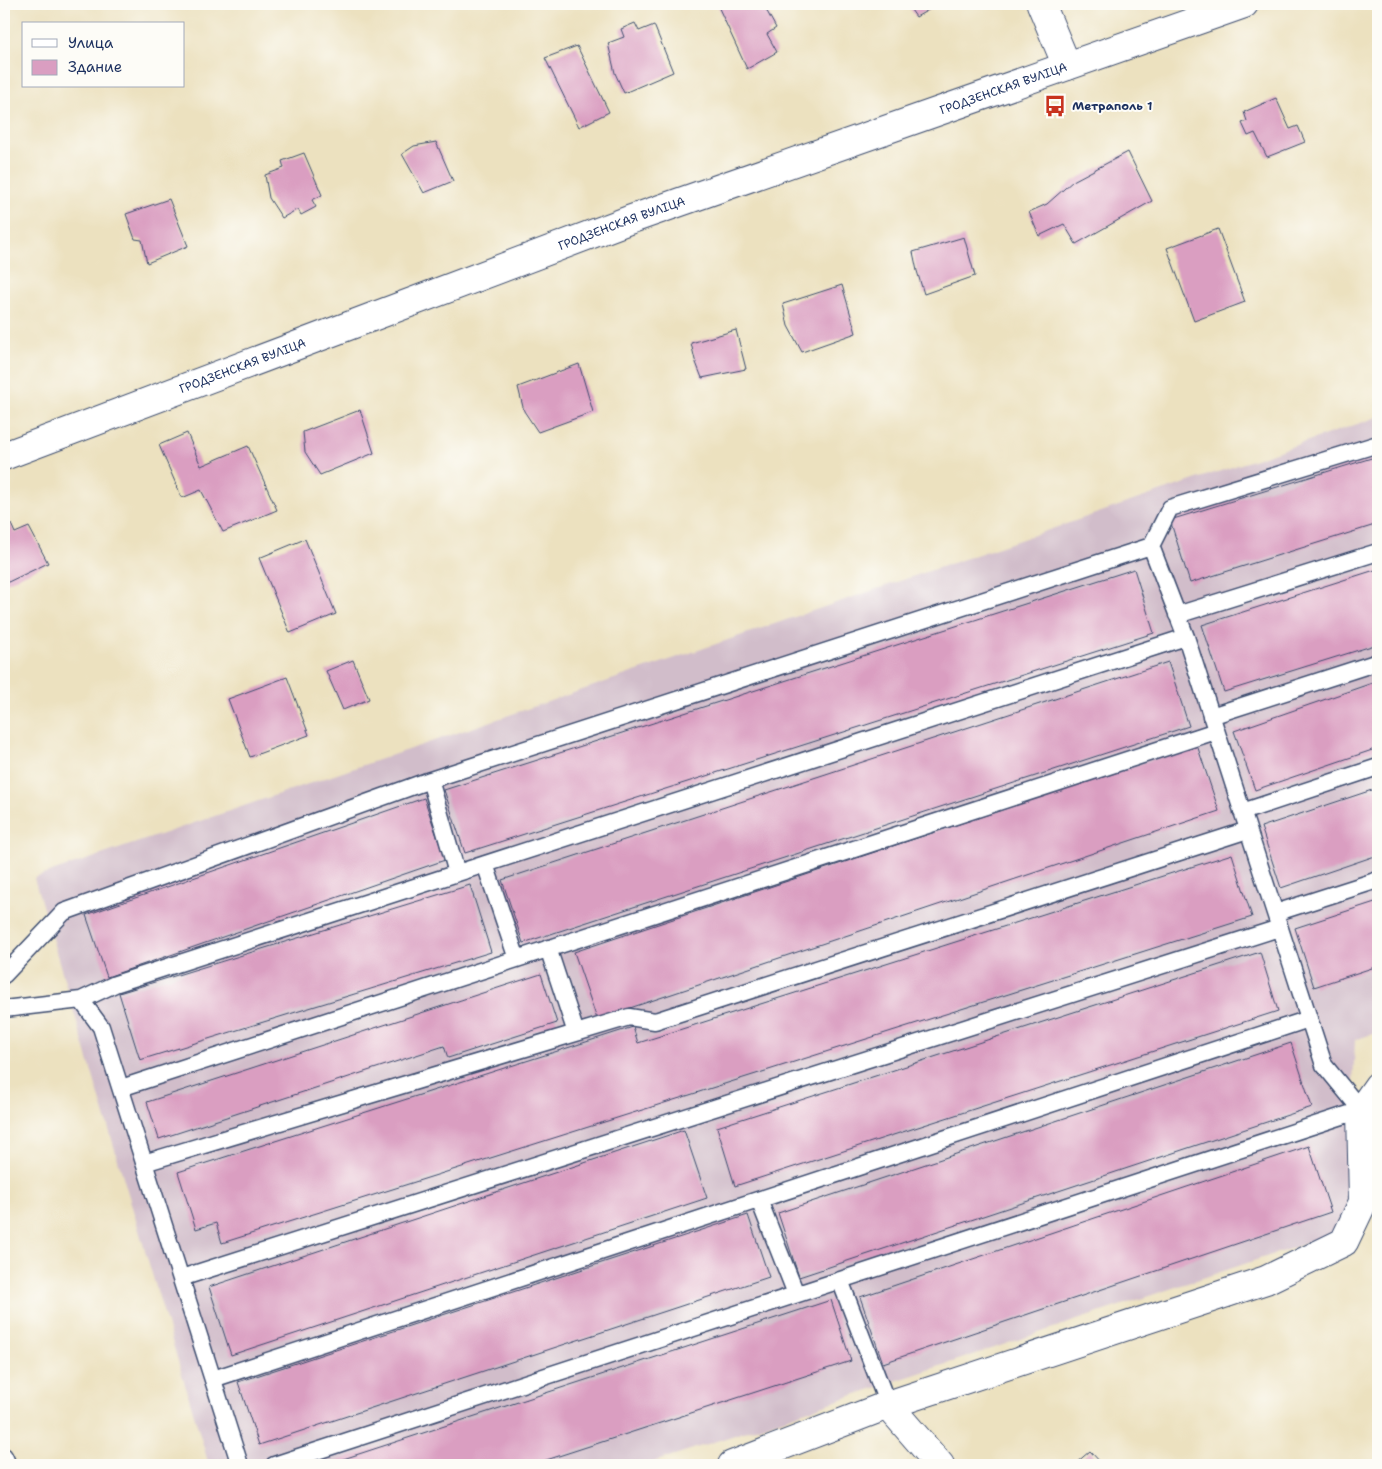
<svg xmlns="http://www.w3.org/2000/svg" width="1382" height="1469" font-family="'Shantell Sans',sans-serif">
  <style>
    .industrial { fill: #d1bdca }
    .building { fill: #da9ec1 }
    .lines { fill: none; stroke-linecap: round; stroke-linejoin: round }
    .service-casing { stroke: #3a4a6d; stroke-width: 19 }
    .minor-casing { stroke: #3a4a6d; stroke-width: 30 }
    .tertiary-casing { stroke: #3a4a6d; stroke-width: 30 }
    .service { stroke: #fff; stroke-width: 16 }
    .minor { stroke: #fff; stroke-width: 28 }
    .tertiary { stroke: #fff; stroke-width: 28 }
    .labels { text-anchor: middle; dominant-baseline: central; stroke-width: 4; stroke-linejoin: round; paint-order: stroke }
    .street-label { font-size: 12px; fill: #1b2f5e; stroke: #fdfcf7 }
    .poi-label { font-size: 12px; font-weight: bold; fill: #1b2f5e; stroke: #fdfcf7; text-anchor: start }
  </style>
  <rect width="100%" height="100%" fill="#fdfcf7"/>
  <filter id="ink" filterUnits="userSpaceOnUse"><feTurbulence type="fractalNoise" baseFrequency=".02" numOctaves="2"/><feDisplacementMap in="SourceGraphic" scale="10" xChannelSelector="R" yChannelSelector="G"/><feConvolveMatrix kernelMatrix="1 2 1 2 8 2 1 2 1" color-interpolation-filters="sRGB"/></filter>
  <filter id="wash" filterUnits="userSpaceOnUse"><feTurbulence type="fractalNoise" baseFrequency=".0096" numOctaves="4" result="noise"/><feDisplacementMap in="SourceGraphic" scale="20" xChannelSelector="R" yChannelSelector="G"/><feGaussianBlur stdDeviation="1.12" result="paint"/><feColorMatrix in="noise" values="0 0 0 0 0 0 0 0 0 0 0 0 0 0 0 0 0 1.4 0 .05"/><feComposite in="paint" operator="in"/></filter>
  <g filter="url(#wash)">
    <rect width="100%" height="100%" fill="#ece1bf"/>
    <path class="industrial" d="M1378 417V1032L1355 1040 1347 1221 1331 1235 645 1465H209L34 878Z"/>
    <g id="blocks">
      <path class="building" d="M717 4H763L776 28 767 34 777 52 747 69Z
        M907 4H939L916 17Z
        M635 23 639 31 654 25 673 72 624 93 615 73 608 43 624 37 621 29Z
        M577 46 609 112 579 127 545 58Z
        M1276 98 1290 129 1298 126 1305 142 1267 157 1255 133 1248 136 1242 123 1247 121 1244 112Z
        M436 142 453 181 424 193 402 154 414 146Z
        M1128 152 1152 201 1076 244 1064 224 1039 236 1029 212 1047 204 1073 181Z
        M304 153 322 195 312 200 316 207 301 215 298 209 282 218 269 198 265 175 284 168 282 161Z
        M169 199 188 246 147 263 142 240 135 239 126 214Z
        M1218 229 1245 302 1194 321 1167 248Z
        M964 237 975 276 924 294 917 271 913 252Z
        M842 285 856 333 802 352 788 326 783 304Z
        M736 330 746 369 702 378 695 360 691 343Z
        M579 364 593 412 538 432 524 411 518 387Z
        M360 410 374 453 320 475 305 452 303 432Z
        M187 433 201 466 248 446 277 510 223 532 201 490 182 498 159 445Z
        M1378 456V524L1190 583 1170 520Z
        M11 524 15 533 29 527 48 563 4 584V527Z
        M305 539 336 614 290 633 259 558Z
        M1134 569 1154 633 465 853 444 790Z
        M1378 569V644L1224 692 1202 625Z
        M353 660 369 699 343 710 326 671Z
        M1168 662 1189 726 523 943 502 880Z
        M287 677 309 735 250 757 228 699Z
        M1378 681V748L1255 790 1234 731Z
        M1197 745 1219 811 597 1019 574 952Z
        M1378 788V855L1281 888 1261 827Z
        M424 798 445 860 107 977 86 915Z
        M1232 854 1252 917 222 1243 216 1223 196 1229 178 1172 633 1027 638 1043Z
        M470 885 491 952 140 1060 119 993Z
        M1378 901V966L1314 987 1295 928Z
        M1260 952 1278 1011 735 1186 717 1127Z
        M541 974 557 1023 448 1058 444 1046 159 1139 147 1102Z
        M1291 1043 1312 1107 799 1277 778 1213Z
        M684 1130 707 1198 231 1355 209 1287Z
        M1309 1146 1331 1212 883 1363 860 1297Z
        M748 1215 769 1277 259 1445 238 1382Z
        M831 1300 851 1361 531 1465H325Z
        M1090 1451 1103 1465H1077L1076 1463Z"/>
    </g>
  </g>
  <g filter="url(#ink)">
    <use href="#blocks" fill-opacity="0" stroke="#3a4a6d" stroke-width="1"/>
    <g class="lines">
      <g class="service-casing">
        <path id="service" d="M1151 546 1170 508 1378 444
          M1177 615 1378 552
          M1211 716 1378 662
          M430 780 457 873
          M1242 812 1378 767
          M485 864 517 959
          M1275 913 1378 880
          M548 948 576 1033
          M4 975 64 912 430 780 1151 546 1186 637 1324 1065 1361 1110 274 1465
          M81 1000 115 984 1186 637
          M4 1009 81 1000 101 1027 240 1465
          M121 1088 1216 731
          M144 1163 629 1017 655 1021 1248 830
          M759 1200 796 1294
          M181 1278 1279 928
          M840 1280 888 1405
          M213 1379 1309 1019
          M4 1456 8 1465"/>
      </g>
      <g class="minor-casing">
        <path id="minor" d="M1041 4 1067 66
          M888 1405 940 1465
          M732 1465 888 1405 1266 1280 1344 1242 1363 1202 1361 1110 1378 1086"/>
      </g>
      <g class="tertiary-casing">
        <g id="tertiary">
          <path id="s1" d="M4 456 629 220 1244 4"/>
        </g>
      </g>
      <use href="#service" class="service"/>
      <use href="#minor" class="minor"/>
      <use href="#tertiary" class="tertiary"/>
    </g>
  </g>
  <defs>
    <g id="bus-bare" transform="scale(1.725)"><path d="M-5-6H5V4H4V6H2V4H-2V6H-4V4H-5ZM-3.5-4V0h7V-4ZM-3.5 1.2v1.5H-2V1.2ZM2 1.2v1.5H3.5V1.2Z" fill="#c8321e" stroke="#fdfcf7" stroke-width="2.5" paint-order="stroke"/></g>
  </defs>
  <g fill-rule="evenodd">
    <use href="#bus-bare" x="1055" y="106"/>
  </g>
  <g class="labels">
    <g class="street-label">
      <text stroke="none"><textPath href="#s1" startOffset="1065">ГРОДЗЕНСКАЯ ВУЛІЦА</textPath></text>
      <text stroke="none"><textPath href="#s1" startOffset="660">ГРОДЗЕНСКАЯ ВУЛІЦА</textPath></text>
      <text stroke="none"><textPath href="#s1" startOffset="255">ГРОДЗЕНСКАЯ ВУЛІЦА</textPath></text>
    </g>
    <g class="poi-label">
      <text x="1072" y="106">Метраполь 1</text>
    </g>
  </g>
  <rect width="1382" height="1469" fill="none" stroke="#fdfcf7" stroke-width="20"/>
  <rect x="22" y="22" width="162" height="65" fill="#fdfcf7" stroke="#a3aaba"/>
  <rect x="32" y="39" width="25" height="8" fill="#ffffff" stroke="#a3aaba"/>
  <text x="68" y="48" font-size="15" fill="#1b2f5e">Улица</text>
  <rect x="32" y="60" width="25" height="15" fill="#da9ec1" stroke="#a3aaba"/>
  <text x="68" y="72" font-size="15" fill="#1b2f5e">Здание</text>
</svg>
